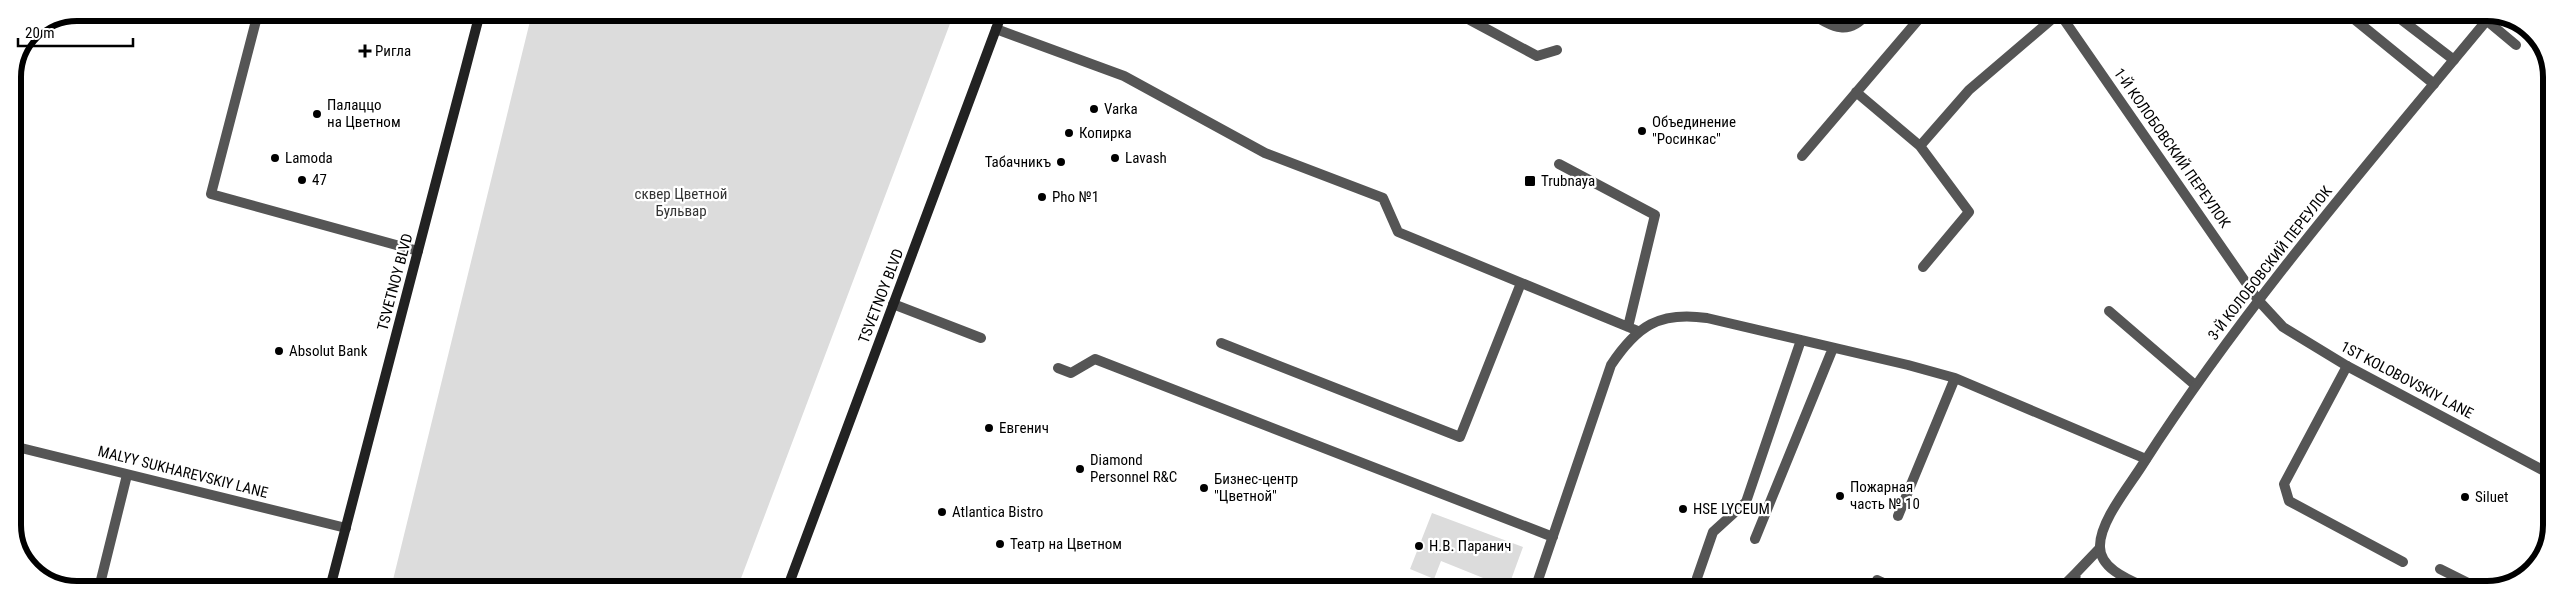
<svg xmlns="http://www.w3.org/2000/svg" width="2564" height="602" font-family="'Roboto Condensed',sans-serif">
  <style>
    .green { fill: #dcdcdc }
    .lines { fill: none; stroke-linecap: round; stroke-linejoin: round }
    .service { stroke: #555; stroke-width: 10 }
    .minor { stroke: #555; stroke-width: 10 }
    .secondary { stroke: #222; stroke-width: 10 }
    .poi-dot { fill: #000; stroke: #fff; stroke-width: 2 }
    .labels { text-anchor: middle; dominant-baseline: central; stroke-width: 4.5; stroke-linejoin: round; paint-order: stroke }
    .poi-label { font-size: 15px; fill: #000; stroke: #fff; text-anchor: start }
    .street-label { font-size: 15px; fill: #000; stroke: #fff }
    .park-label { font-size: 15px; fill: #333; stroke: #fff }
    .rim { fill: none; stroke: #000; stroke-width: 6 }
  </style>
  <rect width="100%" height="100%" fill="#fff"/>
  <path class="green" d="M532 13H954L737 589 391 588Z
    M1432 513 1523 547 1508 588 1441 561 1434 579 1410 569Z"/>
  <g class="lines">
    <path class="service" d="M258 13 211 194 418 251
      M1810 13C1833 27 1848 37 1868 13
      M2348 14 2434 84
      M2394 14 2454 60
      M1470 20 1537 56 1557 50
      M2486 20 2516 45
      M996 29 1124 76 1265 153 1383 198 1398 232 1638 331
      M1856 92 1920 146 1969 212 1923 267
      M1920 146 1969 90 2058 14
      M1802 156 1924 13
      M1559 164 1655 215 1628 327
      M893 304 981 338
      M2109 311 2195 385
      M1221 343 1460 437 1521 283
      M2347 366 2284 484 2289 501 2403 562
      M1058 368 1071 373 1095 359 1553 537
      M1898 516 1955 378
      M1755 539 1833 348
      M2440 569 2480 589
      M99 588 127 475
      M1535 589 1611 365C1637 326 1659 311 1707 318L1908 365 1955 378 2146 459
      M1700 589 1697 578 1713 532 1746 502 1801 340
      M1874 589 1877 580 1897 589
      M2060 589 2076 573
      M2074 589 2076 573 2099 549"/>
    <path class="minor" d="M2060 14 2258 300 2283 327 2347 366 2550 474
      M13 446 346 528
      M2149 589C2132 581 2100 570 2100 547 2099 522 2130 485 2143 464 2246 304 2371 160 2492 14"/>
    <path class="secondary" d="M330 588 480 13
      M787 589 1002 13"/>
  </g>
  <g class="poi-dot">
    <path d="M362.5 43.5h5v5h5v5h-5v5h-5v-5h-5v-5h5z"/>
    <circle cx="1094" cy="109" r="5"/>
    <circle cx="317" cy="114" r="5"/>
    <circle cx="1642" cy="131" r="5"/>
    <circle cx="1069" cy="133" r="5"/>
    <circle cx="275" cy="158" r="5"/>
    <circle cx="1115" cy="158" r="5"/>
    <circle cx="1061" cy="162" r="5"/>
    <circle cx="302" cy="180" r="5"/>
    <rect x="1524" y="175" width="12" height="12" rx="2.5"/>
    <circle cx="1042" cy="197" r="5"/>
    <circle cx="279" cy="351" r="5"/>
    <circle cx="989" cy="428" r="5"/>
    <circle cx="1080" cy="469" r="5"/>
    <circle cx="1204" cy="488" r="5"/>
    <circle cx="1840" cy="496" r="5"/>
    <circle cx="2465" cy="497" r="5"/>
    <circle cx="1683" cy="509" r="5"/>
    <circle cx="942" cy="512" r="5"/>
    <circle cx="1000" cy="544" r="5"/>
    <circle cx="1419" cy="546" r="5"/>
  </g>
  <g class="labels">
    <g class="poi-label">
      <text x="375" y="51">Ригла</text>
      <text x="327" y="105">Палаццо<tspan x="327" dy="17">на Цветном</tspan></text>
      <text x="1104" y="109">Varka</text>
      <text x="1652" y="122">Объединение<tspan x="1652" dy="17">"Росинкас"</tspan></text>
      <text x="1079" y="133">Копирка</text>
      <text x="285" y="158">Lamoda</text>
      <text x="1125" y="158">Lavash</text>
      <text x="1051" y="162" text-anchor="end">Табачникъ</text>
      <text x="312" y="180">47</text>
      <text x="1541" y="181">Trubnaya</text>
      <text x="1052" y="197">Pho №1</text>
      <text x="289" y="351">Absolut Bank</text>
      <text x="999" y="428">Евгенич</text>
      <text x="1090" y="460">Diamond<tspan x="1090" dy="17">Personnel R&amp;C</tspan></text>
      <text x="1214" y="479">Бизнес-центр<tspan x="1214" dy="17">"Цветной"</tspan></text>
      <text x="1850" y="487">Пожарная<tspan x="1850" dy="17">часть № 10</tspan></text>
      <text x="2475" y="497">Siluet</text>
      <text x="1693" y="509">HSE LYCEUM</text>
      <text x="952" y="512">Atlantica Bistro</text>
      <text x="1010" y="544">Театр на Цветном</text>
      <text x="1429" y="546">Н.В. Паранич</text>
    </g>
    <g class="street-label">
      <text transform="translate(2172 148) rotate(55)">1-Й КОЛОБОВСКИЙ ПЕРЕУЛОК</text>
      <text transform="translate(2270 263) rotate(-52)">3-Й КОЛОБОВСКИЙ ПЕРЕУЛОК</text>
      <text transform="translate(395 282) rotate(-75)">TSVETNOY BLVD</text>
      <text transform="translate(881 296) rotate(-69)">TSVETNOY BLVD</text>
      <text transform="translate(2407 380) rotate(28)">1ST KOLOBOVSKIY LANE</text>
      <text transform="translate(183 472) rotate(14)">MALYY SUKHAREVSKIY LANE</text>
    </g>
    <g class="park-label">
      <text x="681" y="194">сквер Цветной<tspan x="681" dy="17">Бульвар</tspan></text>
    </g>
  </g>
  <path d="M0 0H2564V602H0ZM77 21H2487A56 56 0 0 1 2543 77V525A56 56 0 0 1 2487 581H77A56 56 0 0 1 21 525V77A56 56 0 0 1 77 21Z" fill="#fff" fill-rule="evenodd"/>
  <path class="rim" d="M77 21H2487A56 56 0 0 1 2543 77V525A56 56 0 0 1 2487 581H77A56 56 0 0 1 21 525V77A56 56 0 0 1 77 21Z"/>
  <path d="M18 38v8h115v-8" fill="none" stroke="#000000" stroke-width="2.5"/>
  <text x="25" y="38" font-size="15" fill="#000000" stroke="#ffffff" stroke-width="4" paint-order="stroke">20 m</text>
</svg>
